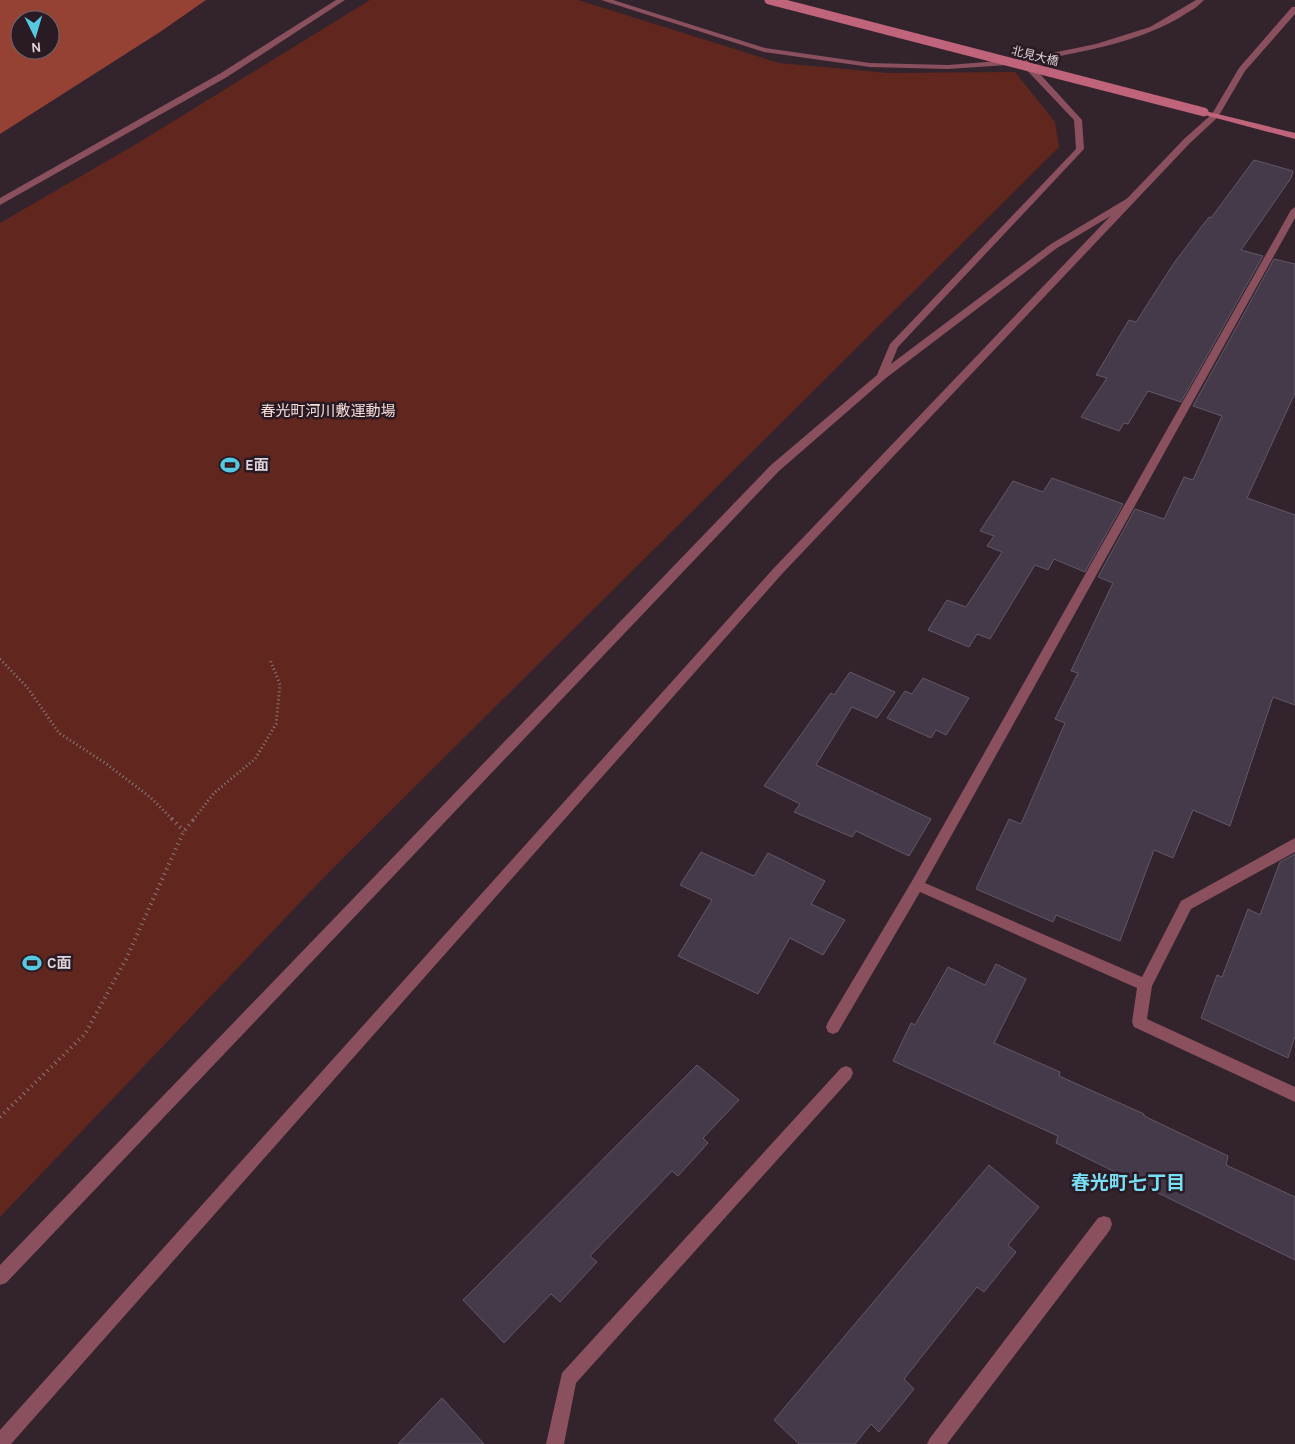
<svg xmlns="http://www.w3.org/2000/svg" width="1295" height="1444" font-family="Karla,'Noto Sans JP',sans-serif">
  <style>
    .green { fill: #61271e }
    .forest { fill: #954134; fill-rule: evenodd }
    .building { fill: #443a49; stroke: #635868 }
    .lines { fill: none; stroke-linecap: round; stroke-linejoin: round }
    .path-far1 { stroke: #887b83; stroke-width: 3; stroke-dasharray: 1 3; stroke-linecap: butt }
    .path { stroke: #887b83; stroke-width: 4; stroke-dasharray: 1 4.5; stroke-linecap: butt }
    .lane { fill: #8a505d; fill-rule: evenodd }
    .street { fill: #8a505d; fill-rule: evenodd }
    .secondary { fill: #c0647b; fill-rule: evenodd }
    .secondary-bridge { stroke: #c0647b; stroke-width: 9 }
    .labels { text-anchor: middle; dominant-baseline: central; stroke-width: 5; stroke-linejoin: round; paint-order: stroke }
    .far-street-label { font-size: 12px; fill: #ddd3d9; stroke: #291a24 }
    .park-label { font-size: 15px; fill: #f6ddd8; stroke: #291a24 }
    .poi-label { font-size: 15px; font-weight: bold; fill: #ddd3d9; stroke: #291a24; text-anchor: start }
    .near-neighbourhood-label { font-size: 19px; font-weight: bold; fill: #78dff4; stroke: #291a24 }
  </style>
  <rect width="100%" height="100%" fill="#33232d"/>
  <path class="green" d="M370 0H578L779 63 888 73 1015 72 1055 122 1059 147 333 868 0 1217V223L138 143Z"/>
  <path class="forest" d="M0 0H206L160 32 0 134ZM20 20H50V50H20Z"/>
  <path class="building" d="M1254 160 1293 171 1291 178 1241 250 1263 256 1181 402 1148 391 1128 424 1124 423 1119 431 1081 417 1107 378 1096 375 1129 320 1136 322 1174 263 1209 217 1211 218Z
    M1274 259 1295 264V393L1247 498 1295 515V705L1273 697 1230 826 1193 810 1173 858 1154 850 1120 941 1056 915 1053 922 976 889 1009 819 1021 824 1065 723 1055 719 1078 673 1071 671 1113 583 1098 577 1135 509 1164 519 1184 477 1193 480 1222 416 1193 406Z
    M1052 478 1123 504 1085 572 1054 559 1048 570 1035 565 990 639 977 634 969 647 928 630 947 600 966 607 1002 552 987 546 994 536 980 531 1013 481 1043 492Z
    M850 672 895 692 877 718 852 707 816 765 931 819 909 856 856 831 852 837 794 812 800 804 764 786 831 693 834 695Z
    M923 678 969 698 946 735 936 730 931 738 887 718 905 691 912 694Z
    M701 852 754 876 768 853 825 881 811 904 845 920 823 955 790 938 758 994 678 956 712 900 680 885Z
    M1295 854V1036L1288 1058 1201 1018 1217 975 1222 977 1248 909 1260 915 1280 862Z
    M996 964 1026 979 994 1043 1060 1072 1059 1076 1144 1114V1116L1228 1156 1226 1165 1295 1197V1260L1056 1143 1058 1136 893 1061 911 1023 915 1025 948 967 985 985Z
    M697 1065 739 1100 703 1138 708 1143 678 1176 672 1171 590 1256 597 1262 560 1302 551 1294 504 1343 463 1300Z
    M989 1165 1039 1207 1008 1245 1016 1252 984 1292 977 1287 904 1379 914 1389 879 1432 871 1424 855 1444H799L774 1420Z
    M442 1398 484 1444H398Z"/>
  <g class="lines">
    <path class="path-far1" d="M0 659 27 687 59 733 105 763 150 797 173 820
      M193 820 214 793 255 759 276 724 280 685 270 659"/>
    <path class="path" d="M172 819 184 831
      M0 1117 85 1034 126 959 184 831 194 819"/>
    <path class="lane" d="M336 0H345L227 77 0 205V198L221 73Z
      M601 0H613L765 48 870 63 948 65 1023 59 1096 44 1150 27 1196 0H1204C1197 8 1188 12 1179 18 1133 44 1080 52 1029 62L1082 120 1084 149 898 347 891 364 1051 244 1128 198H1134V202L1057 248 886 378 779 471 6 1283 0 1285V1265L771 465 877 375 890 344 1076 149 1074 120 1021 64 948 69 870 67 764 52Z
      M846 1066 851 1068 853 1073 851 1078 576 1383 564 1444H546L562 1373 841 1068Z
      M1104 1216 1110 1218 1112 1224 1110 1230 947 1444H927L930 1438 1098 1218Z"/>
    <path class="street" d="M1292 7H1295V14L1245 71 1218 117 1190 143 781 575 11 1444H0V1430L773 569 1184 139 1212 114 1239 68Z
      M1295 207V218L925 883 1142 977 1181 901 1295 838V852L1191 909 1152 986 1147 1019 1295 1087V1102L1134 1027 1132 1022 1137 988 920 892 838 1032 833 1034 828 1032 826 1027 828 1022 912 881 1291 210Z"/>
    <path class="secondary" d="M1201 110 1295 133V139L1201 114Z"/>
    <path class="secondary-bridge" d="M769 0 1204 112"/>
  </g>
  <defs>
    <g id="stadium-bare" transform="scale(1.5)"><path d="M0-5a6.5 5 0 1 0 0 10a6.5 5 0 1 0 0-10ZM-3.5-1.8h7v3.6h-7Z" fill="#56c9e0" stroke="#291a24" stroke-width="2.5" paint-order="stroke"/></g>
  </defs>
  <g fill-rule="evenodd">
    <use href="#stadium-bare" x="230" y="465"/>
    <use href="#stadium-bare" x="32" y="963"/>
  </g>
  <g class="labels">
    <g class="far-street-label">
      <text transform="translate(1035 56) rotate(14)">北見大橋</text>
    </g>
    <g class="park-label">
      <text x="328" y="411">春光町河川敷運動場</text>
    </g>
    <g class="poi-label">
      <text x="245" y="465">E面</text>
      <text x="47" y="963">C面</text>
    </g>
    <g class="near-neighbourhood-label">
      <text x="1128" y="1183">春光町七丁目</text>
    </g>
  </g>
  <g transform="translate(35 35) rotate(175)"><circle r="24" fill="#291a24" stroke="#71646c"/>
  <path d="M0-4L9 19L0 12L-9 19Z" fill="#56c9e0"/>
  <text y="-8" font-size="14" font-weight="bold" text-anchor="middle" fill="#ddd3d9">N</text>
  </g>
</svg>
